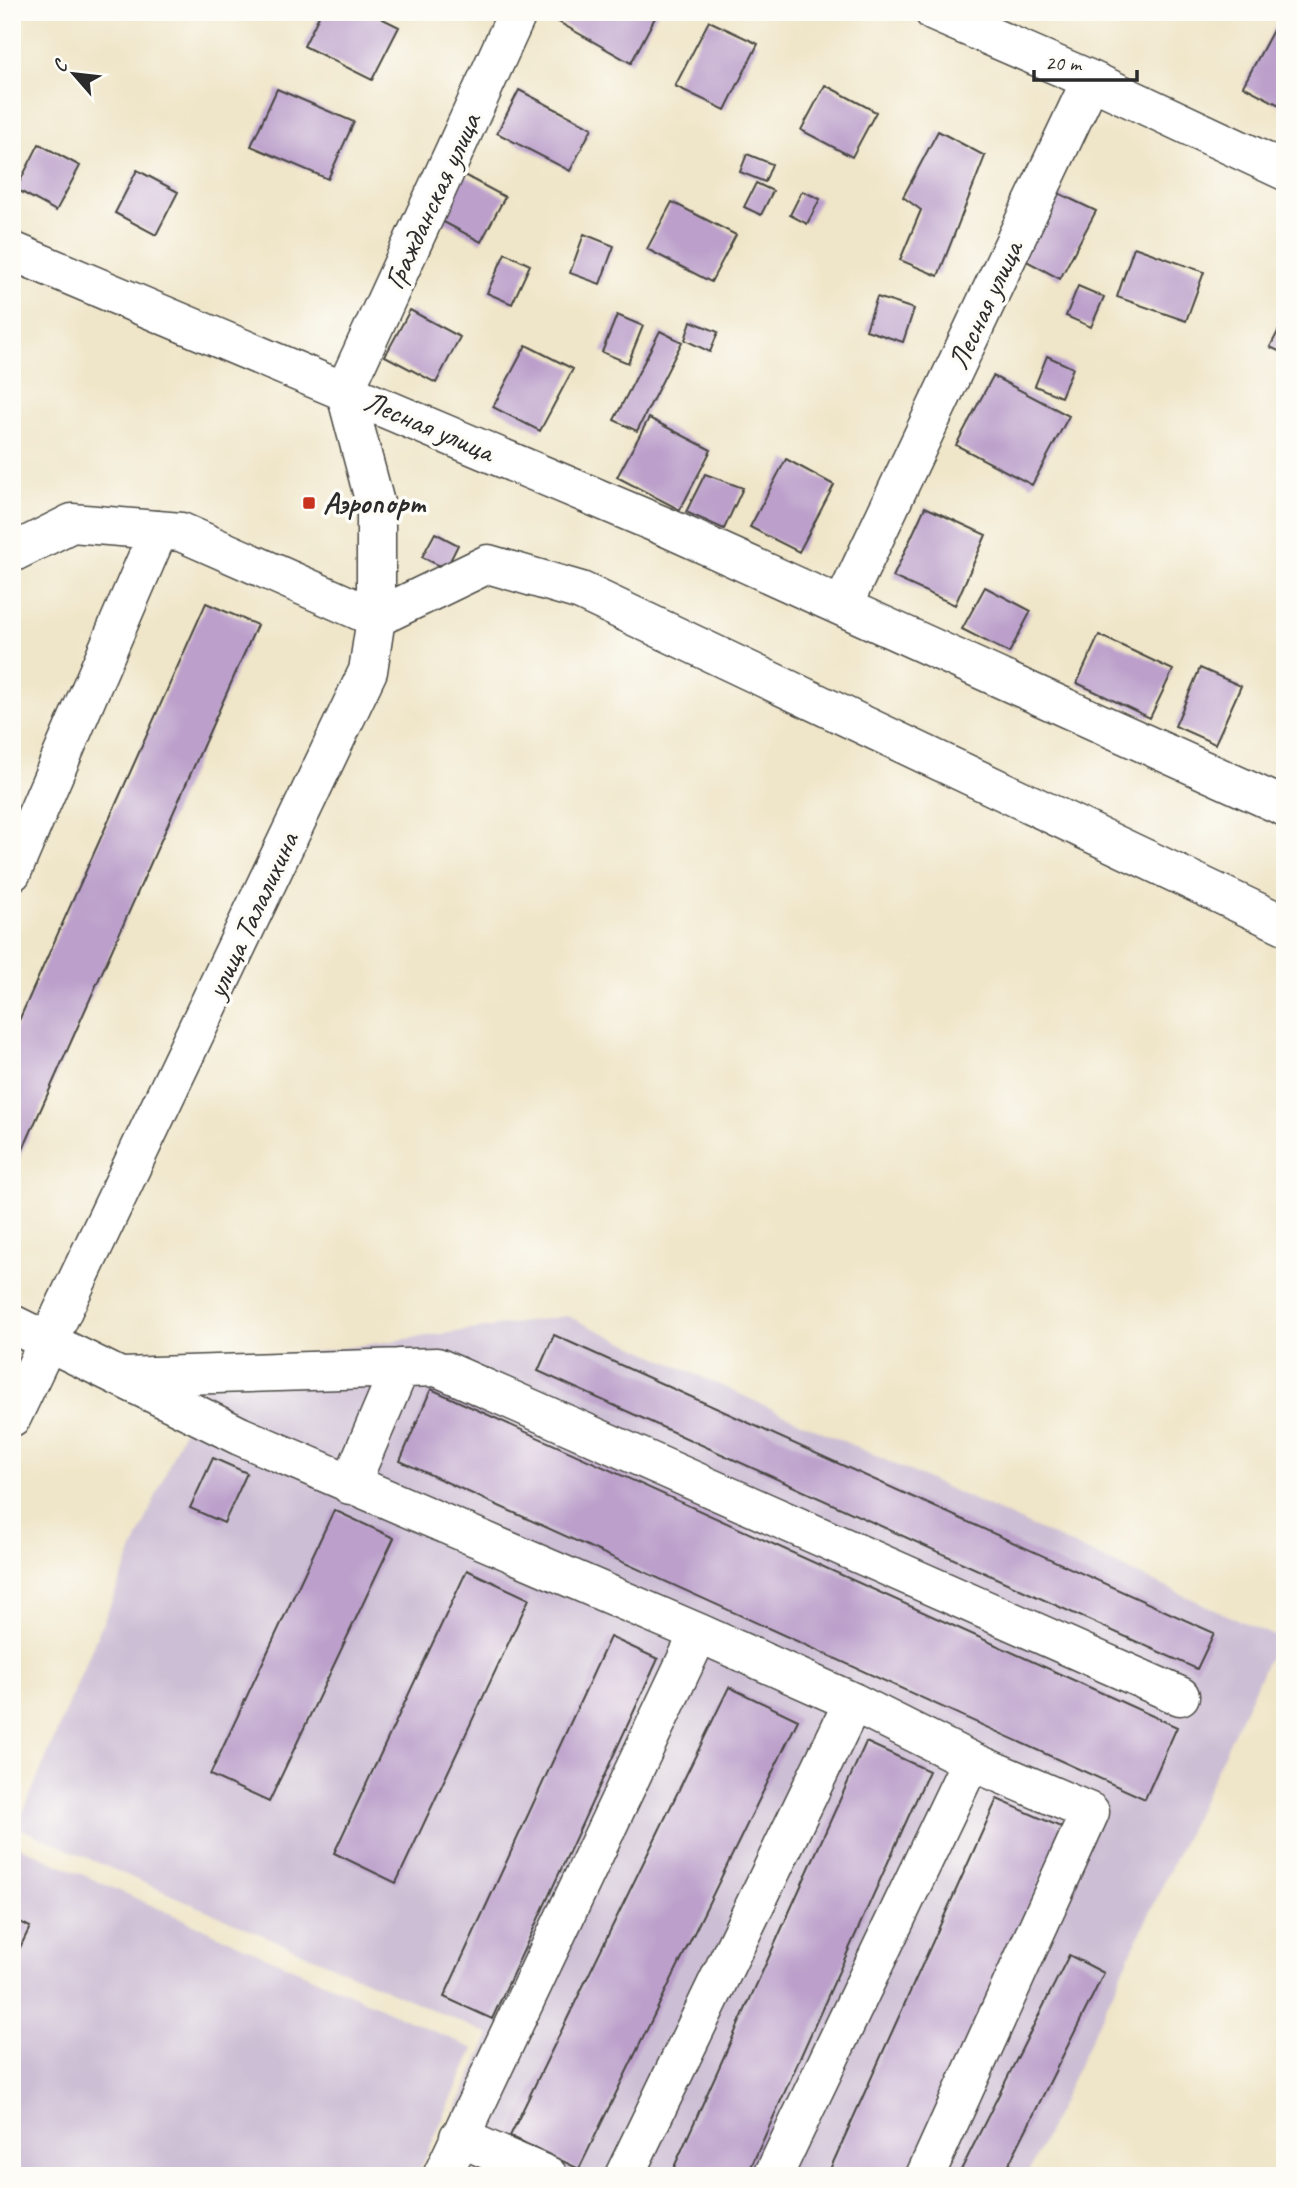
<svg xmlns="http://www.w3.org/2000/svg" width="1297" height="2188" font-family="Caveat,sans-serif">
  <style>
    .industrial { fill: #ccbed4 }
    .building { fill: #bca0cb }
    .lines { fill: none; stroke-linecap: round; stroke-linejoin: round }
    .minor-casing { stroke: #484743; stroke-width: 41 }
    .minor { stroke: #fff; stroke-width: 38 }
    .poi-dot { fill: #c8321e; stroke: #fdfcf7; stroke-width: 2.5 }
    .labels { text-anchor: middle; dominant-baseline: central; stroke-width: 7; stroke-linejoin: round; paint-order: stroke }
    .street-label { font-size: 30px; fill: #2b2b2b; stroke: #fdfcf7 }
    .poi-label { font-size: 30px; font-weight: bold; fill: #2b2b2b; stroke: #fdfcf7; text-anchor: start }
  </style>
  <rect width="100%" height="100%" fill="#fdfcf7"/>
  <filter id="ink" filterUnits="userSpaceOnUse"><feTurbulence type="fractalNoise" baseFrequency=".0143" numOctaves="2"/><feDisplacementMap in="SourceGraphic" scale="14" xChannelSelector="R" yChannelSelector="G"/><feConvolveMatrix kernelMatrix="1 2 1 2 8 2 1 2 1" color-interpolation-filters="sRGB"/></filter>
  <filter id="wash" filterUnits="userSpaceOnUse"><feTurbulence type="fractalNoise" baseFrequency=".00686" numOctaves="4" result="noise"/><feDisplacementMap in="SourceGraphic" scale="28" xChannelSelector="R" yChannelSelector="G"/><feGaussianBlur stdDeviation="1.57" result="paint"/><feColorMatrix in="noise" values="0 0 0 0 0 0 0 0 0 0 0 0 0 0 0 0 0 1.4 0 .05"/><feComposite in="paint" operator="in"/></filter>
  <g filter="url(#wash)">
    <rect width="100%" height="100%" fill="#efe5c8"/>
    <path class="industrial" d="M567 1316 1278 1638 1027 2176H426L490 2035 17 1827 210 1367Z
      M12 1843 474 2049 417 2176H12Z"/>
    <g id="blocks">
      <path class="building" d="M321 12H369L399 27 372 80 304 46Z
        M541 12H658L631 63Z
        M709 21 758 44 725 110 675 86Z
        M1278 21 1285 25V108L1243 86Z
        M825 85 876 112 852 157 801 130Z
        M277 89 354 122 328 179 251 146Z
        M519 90 592 128 570 171 497 133Z
        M938 131 985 156 938 276 900 260 921 210 903 197Z
        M39 144 80 166 56 211 16 189Z
        M747 154 772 164 765 182 740 172Z
        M137 170 178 192 156 235 115 213Z
        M464 175 505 197 481 242 440 220Z
        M756 183 773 191 761 215 744 207Z
        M802 191 820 199 807 224 790 215Z
        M1054 191 1096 211 1060 279 1019 257Z
        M672 202 736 235 711 282 647 249Z
        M584 234 614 246 600 284 570 273Z
        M1134 247 1204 272 1186 321 1117 297Z
        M505 253 530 265 512 304 487 293Z
        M1078 286 1104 297 1091 327 1066 316Z
        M877 297 914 309 903 342 866 330Z
        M410 310 460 337 436 383 385 356Z
        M617 315 643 326 628 363 602 352Z
        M1285 318V354L1270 347Z
        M691 321 718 332 710 352 685 340Z
        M660 331 682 342 637 431 614 420Z
        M526 345 573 369 540 431 493 407Z
        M1047 356 1073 368 1061 397 1035 386Z
        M993 376 1069 416 1032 485 956 445Z
        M649 418 711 450 680 510 617 477Z
        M786 459 834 485 799 552 750 527Z
        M705 474 743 488 724 529 686 512Z
        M925 507 986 535 955 605 893 577Z
        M435 533 458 545 446 569 422 557Z
        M985 587 1031 611 1009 653 962 629Z
        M206 603 257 625 12 1174V1036Z
        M1099 635 1173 670 1150 718 1077 683Z
        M1200 668 1241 686 1215 744 1175 726Z
        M554 1335 1214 1633 1197 1669 538 1371Z
        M431 1389 1177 1727 1145 1799 400 1461Z
        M213 1458 247 1473 224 1523 190 1508Z
        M334 1510 394 1538 269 1802 210 1775Z
        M467 1570 529 1599 396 1883 334 1853Z
        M610 1637 658 1659 492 2019 444 1997Z
        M729 1687 798 1720 579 2169 510 2136Z
        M866 1742 929 1771 747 2176H670Z
        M997 1799 1063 1828 906 2176H827Z
        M12 1918 30 1927 12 1964Z
        M1069 1955 1104 1973 1003 2176H958Z"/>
    </g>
  </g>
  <g filter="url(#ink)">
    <use href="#blocks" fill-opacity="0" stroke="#484743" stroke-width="2"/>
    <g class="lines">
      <g class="minor-casing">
        <path id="minor" d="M934 12 1091 80 1285 171
          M12 251 668 528 1285 807
          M345 390 518 12
          M12 553 72 523 181 532 376 618 488 564 581 591 1285 925
          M843 605 1091 80
          M12 872 159 530
          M12 1324 240 1436 699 1633 853 1702 971 1761 1090 1812 925 2176
          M122 1377 437 1367 1180 1696
          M12 1417 368 671 376 618V507L345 390
          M350 1485 400 1368
          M459 2137 548 2176
          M442 2176 699 1633
          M624 2176 853 1702
          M773 2176 971 1761"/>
      </g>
      <use href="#minor" class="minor"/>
    </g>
  </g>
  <rect class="poi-dot" x="302" y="496" width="14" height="14" rx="3.5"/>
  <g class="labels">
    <g class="street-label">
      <text transform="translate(432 201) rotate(-65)">Гражданская улица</text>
      <text transform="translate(985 305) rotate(-65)">Лесная улица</text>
      <text transform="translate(429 426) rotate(23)">Лесная улица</text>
      <text transform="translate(252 915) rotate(-65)">улица Талалихина</text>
    </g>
    <g class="poi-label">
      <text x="323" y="503">Аэропорт</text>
    </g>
  </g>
  <rect width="1297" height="2188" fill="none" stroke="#fdfcf7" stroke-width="42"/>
  <g transform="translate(74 74) rotate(298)" stroke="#fdfcf7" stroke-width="5" paint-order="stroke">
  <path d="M0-5L12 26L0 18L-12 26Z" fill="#2b2b2b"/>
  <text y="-10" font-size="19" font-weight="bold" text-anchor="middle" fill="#2b2b2b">С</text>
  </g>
  <path d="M1034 70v10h103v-10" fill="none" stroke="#2b2b2b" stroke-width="3.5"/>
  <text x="1045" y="70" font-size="21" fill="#2b2b2b" stroke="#fdfcf7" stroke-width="5" paint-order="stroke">20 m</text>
</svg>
